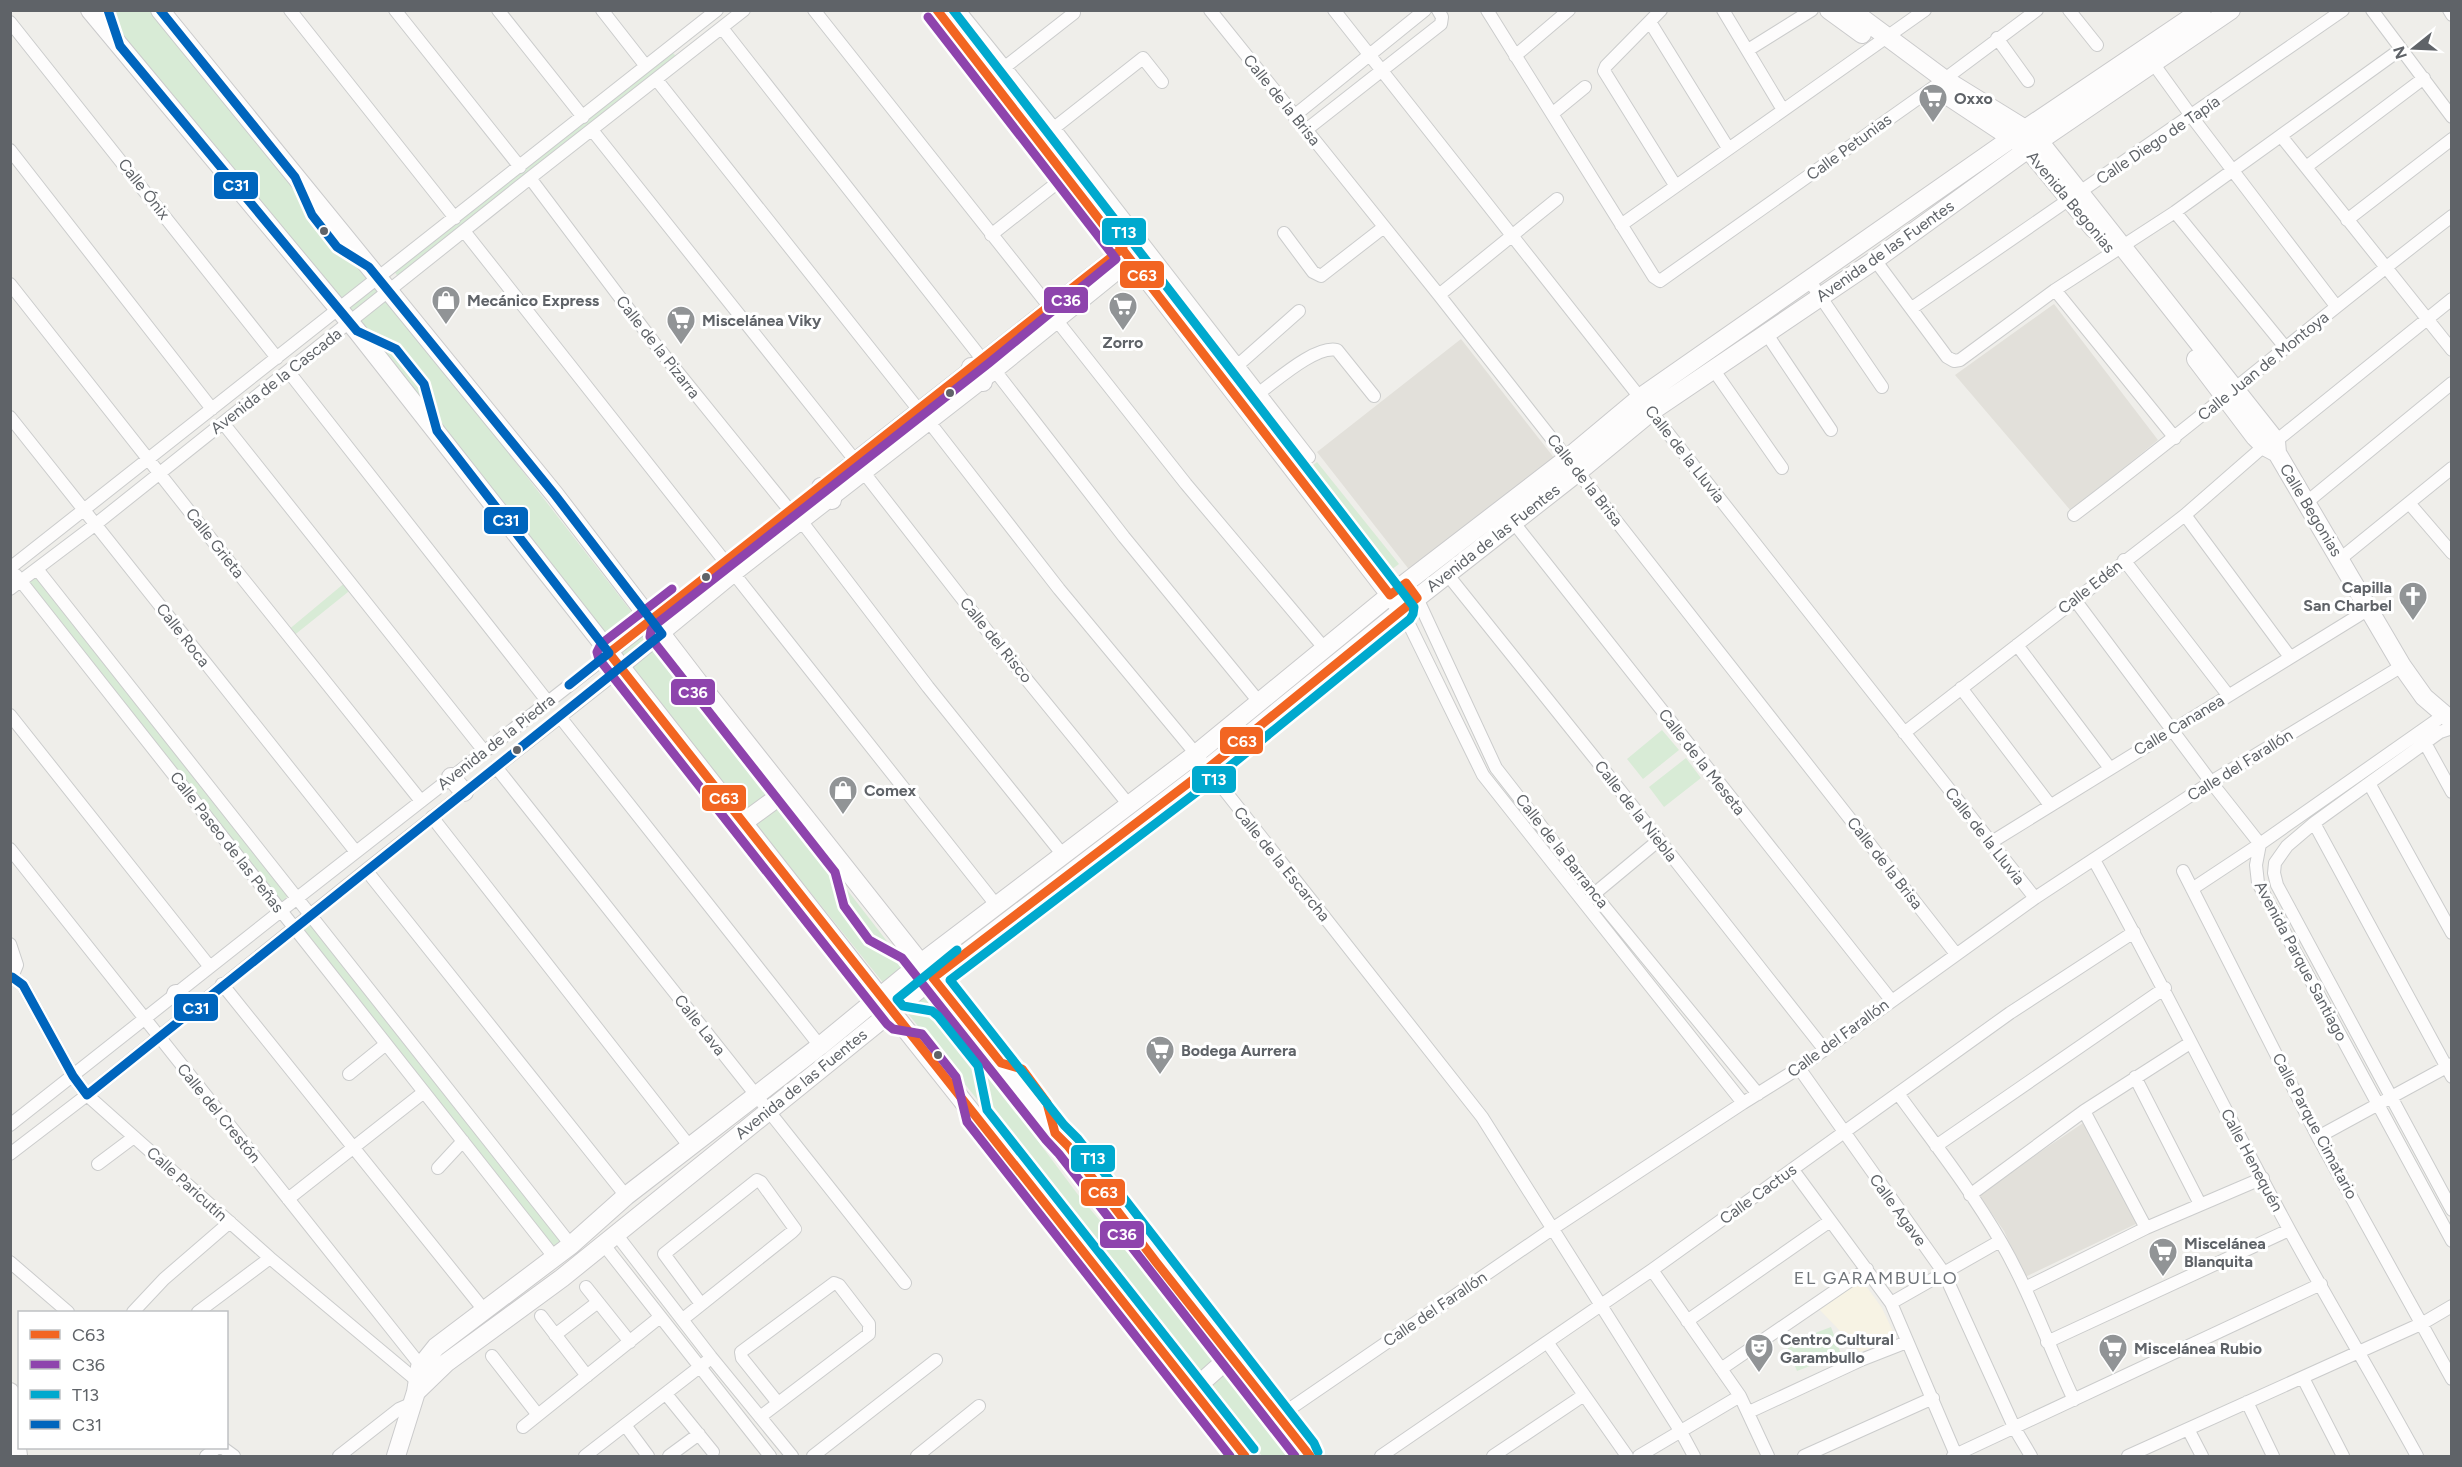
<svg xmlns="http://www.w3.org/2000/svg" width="2462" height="1467" font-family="Figtree,sans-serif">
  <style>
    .commercial { fill: #f7f3e4 }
    .education { fill: #e2e0da }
    .green { fill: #d8ebd6 }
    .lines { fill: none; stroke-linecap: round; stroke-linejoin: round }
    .street-casing { stroke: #cbcccc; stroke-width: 14 }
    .secondary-casing { stroke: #cacacb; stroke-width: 20 }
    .street { stroke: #fdfcfc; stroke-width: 12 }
    .secondary { stroke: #fdfcfc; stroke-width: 18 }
    .bus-1-casing { stroke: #fff; stroke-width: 14 }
    .bus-2-casing { stroke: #fff; stroke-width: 14 }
    .bus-3-casing { stroke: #fff; stroke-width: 14 }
    .bus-4-casing { stroke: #fff; stroke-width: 14 }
    .bus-1 { stroke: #f26522; stroke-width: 9 }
    .bus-2 { stroke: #8e44ad; stroke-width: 9 }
    .bus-3 { stroke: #00a9ce; stroke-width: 9 }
    .bus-4 { stroke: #0065bd; stroke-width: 9 }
    .bus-dot { fill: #5f6368; stroke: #fff; stroke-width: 2 }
    .labels { text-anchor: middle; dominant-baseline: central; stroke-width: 6; stroke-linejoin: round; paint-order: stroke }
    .poi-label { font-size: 16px; font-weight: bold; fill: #5f6368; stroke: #fff; text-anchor: start }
    .street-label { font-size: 16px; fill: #5f6368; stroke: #fff }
    .neighbourhood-label { font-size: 18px; letter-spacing: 1.5px; fill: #70757a; stroke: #fff }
    .line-badge { stroke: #fff; stroke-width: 2 }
    .badge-label { font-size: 16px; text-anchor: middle; font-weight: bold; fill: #fff }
  </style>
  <rect width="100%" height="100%" fill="#efeeea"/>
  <path class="commercial" d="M1861 1279 1882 1308 1896 1338 1860 1352 1818 1308Z"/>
  <path class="education" d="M2054 304 2158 440 2071 511 1955 375Z
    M1461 339 1555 459 1411 572 1317 452Z
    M2083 1123 2140 1222 2025 1277 2004 1231 1978 1194Z"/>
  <path class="green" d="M102 11H151L396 308 931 998 1079 1196 1226 1368 1295 1456H1262C1023 1153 777 855 539 551L522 526C384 352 246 179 102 11Z
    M671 51 676 56 399 278 394 271Z
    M1116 265 1119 269 989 375 983 368Z
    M971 377 976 383 837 492 832 486Z
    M1317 462 1399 564 1383 576 1354 540 1358 536 1306 471Z
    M823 489 831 499 667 629 657 618Z
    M34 572 290 894 280 904 23 581Z
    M347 581 353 588 292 637 287 631Z
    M1662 730 1679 750 1643 779 1627 759Z
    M1686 758 1701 778 1664 807 1649 787Z
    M309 917 565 1243 554 1251 295 927Z
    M1831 1327 1841 1354 1797 1371 1786 1344Z"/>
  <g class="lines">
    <g class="street-casing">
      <path id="street" d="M290 10 455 218
        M395 10 520 167
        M498 10 583 117
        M602 10 645 65
        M814 10 1048 305
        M959 10 1054 128 1309 457
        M1210 10 1439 295 1956 954
        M1334 10 2035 898
        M1487 10 1654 277 1660 281 1934 87 2037 10
        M1661 10 1606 66 1604 71 1675 185
        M1723 10 1783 110
        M2069 10 2097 45
        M2372 10 2452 117
        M2449 10 2452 15
        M10 22 277 358
        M1650 22 1728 148
        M722 28 982 359
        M1997 38 2028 81
        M1748 50 1812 10
        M1515 56 1569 10
        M2150 59 2192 117 2336 306
        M1005 67 1074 13
        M656 79 918 409
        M1552 114 1585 87
        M1294 116 1425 10
        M1054 128 1143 58 1162 82
        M592 130 854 459
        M1306 130 1441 24 1442 17 1438 10
        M2281 136 2452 350
        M10 150 212 409
        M2306 167 2424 78
        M530 178 655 344 791 512
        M2175 212 2285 347
        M2347 220 2452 139
        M1621 225 1925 10
        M464 231 726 563
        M1284 233 1313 272 1321 276 1384 227
        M991 235 1067 175
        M1875 260 1947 357 1954 361 1960 360 2055 290 2175 212 2401 49
        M1809 280 1882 387
        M10 284 223 554 421 801
        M2055 290 2175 438
        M1439 295 1557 199
        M1912 308 2343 10
        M1058 322 1186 484 1325 649
        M1766 333 1831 430
        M1238 365 1299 311
        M1713 369 1782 468
        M288 371 548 702
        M996 372 1124 537 1260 703
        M1259 393C1277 380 1316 345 1337 350L1374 396
        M10 417 356 852
        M223 423 484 751
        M930 423 1059 589 1196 754 1482 1117 1681 1432 1694 1456
        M865 474 992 637 1129 805
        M2307 502 2452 383
        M2409 503 2452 553
        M2074 515C2202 418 2324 314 2452 216
        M2185 515 2290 657
        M802 522 928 687 1063 855
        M1514 523 1891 1000
        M2340 559 2452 468
        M2124 560 2228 695
        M10 568 717 10
        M37 569 571 1245
        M1447 574 1593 756 1824 1049
        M16 575 555 1258
        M735 575 997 906
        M10 589 96 524 530 178 744 10
        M1417 598 1496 768 1594 894 1758 1094
        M2075 600 2211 782 2260 844
        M1402 610 1483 775 1743 1103
        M2017 645 2109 767
        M1961 688 2050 805
        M10 715 210 967
        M560 717 820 1046
        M2452 728 2440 732 2314 823 2287 846 2275 863 2274 873 2277 885 2452 1210
        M1904 733 2185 515 2264 446 2276 441 2452 299
        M2425 743 2452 792
        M496 767 905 1283
        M2370 785 2452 933
        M432 817 690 1147
        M2314 823 2452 1077
        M1990 843 2369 609
        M2260 844 2256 865 2258 883 2452 1241
        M10 849 425 1371
        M2094 860C2162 982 2223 1108 2290 1231 2331 1306 2376 1381 2417 1456
        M366 870 626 1196
        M2183 871 2318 1137 2452 1379
        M2192 889 2260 844 2444 715
        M1594 894 1659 840
        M10 944 17 965 12 977
        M12 977 23 985 73 1076 87 1095 270 1258 422 1385
        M222 984 484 1310
        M1799 1068 1944 1273 2015 1429 2031 1456
        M349 1074 386 1044
        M2135 1077 2200 1204
        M1899 1095C1934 1143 1971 1190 2001 1242 2030 1292 2049 1347 2074 1400
        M2084 1111 2146 1228
        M10 1125 296 899 791 512 854 459 1123 248
        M2318 1137 2452 1064
        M1936 1146 2165 988
        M10 1154 87 1095 366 870 622 668 735 575 996 372 1133 261
        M98 1164 134 1137
        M438 1168 463 1141
        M1793 1170 1891 1303 1956 1455
        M1970 1195 2084 1111 2190 1043
        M288 1199 424 1092
        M616 1234 711 1357 792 1456
        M604 1245 770 1456
        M10 1262 68 1312
        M1652 1270 1740 1396 1768 1456
        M586 1287 630 1342
        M2025 1288 2146 1228 2263 1178
        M1891 1303 2000 1241
        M133 1312 164 1279 230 1222
        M198 1312 270 1258
        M541 1316 587 1376
        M683 1319 792 1232 795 1229 761 1182 757 1180 664 1254 701 1304
        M1687 1321 1830 1221
        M555 1335 598 1302
        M1547 1342 1627 1456
        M2047 1342 2289 1230
        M492 1356 538 1415
        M1721 1369 1867 1269
        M2303 1378 2343 1456
        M666 1394 713 1452
        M2247 1402 2273 1456
        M1749 1412 1861 1360 1907 1342
        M760 1417 869 1334V1324L839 1285 834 1283 741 1352 742 1358 778 1403
        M1278 1417 1552 1229 1743 1103 1799 1068 2035 898 2211 782 2402 666
        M625 1425 648 1456
        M523 1427 660 1317
        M2188 1429 2202 1456
        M223 1448 234 1456
        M206 1456 217 1448
        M339 1456 399 1409 413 1403
        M585 1456 706 1362
        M669 1456 699 1434
        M813 1456 936 1360
        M917 1456 979 1406
        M1381 1456 1652 1270 2010 1013 2134 932
        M1493 1456 1584 1395
        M1639 1456 1740 1396
        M1804 1456 1933 1398
        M1953 1456 2321 1284
        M2128 1456 2423 1323 2452 1306"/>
    </g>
    <g class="secondary-casing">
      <path id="secondary" d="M90 10 357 331 880 997 1245 1456
        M160 10 555 495 699 683 1055 1133 1068 1146 1156 1262 1310 1456
        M937 10 1039 139 1397 604
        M1829 10 1862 34
        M1851 10 1944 79 2025 129 2039 141 2276 441 2277 453 2402 666 2424 697 2452 721
        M1942 92 2028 149 2094 229
        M2196 359 2255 437 2264 446 2277 453
        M971 367 983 382
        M821 487 832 500
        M451 777 464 792
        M744 822 785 792
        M176 994 189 1011
        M1192 1391 1231 1356
        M10 1392 18 1456
        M416 1392 446 1363 562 1278 927 983 1207 769 1417 598 1578 472 1652 411 1875 260 2039 141 2231 10
        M396 1456 416 1392 420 1367 436 1347 571 1245 626 1196 820 1046 921 963 1196 754 1390 595 1568 458 1641 397 2012 138 2202 10"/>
    </g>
    <use href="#street" class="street"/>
    <use href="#secondary" class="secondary"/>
    <g class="bus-1-casing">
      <path id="bus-1" d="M937 10 1390 595 1406 583 1417 598 1207 769 933 978 1001 1063 1022 1069 1047 1103 1055 1133 1068 1146 1156 1262 1310 1456
        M1123 248 609 653 1245 1456"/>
    </g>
    <g class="bus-2-casing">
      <path id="bus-2" d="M928 17 1116 259 989 363 655 625 651 630 650 637 835 872 844 906 869 940 902 958 1046 1140 1059 1154 1295 1456
        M672 589 601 644 597 652 599 659 887 1024 893 1029 922 1034 956 1077 967 1122 1230 1456"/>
    </g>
    <g class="bus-3-casing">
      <path id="bus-3" d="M953 10 1414 607 1413 614 1410 619 1214 779 950 980 1064 1125 1078 1139 1314 1443 1318 1452
        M957 950 897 999 903 1006 932 1011 938 1016 978 1066 987 1110 1254 1449"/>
    </g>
    <g class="bus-4-casing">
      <path id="bus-4" d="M108 10 120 46 357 331 396 349 424 384 437 431 609 653 569 685
        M12 977 23 985 73 1076 87 1095 662 634 555 495 369 267 337 247 312 215 295 177 160 10"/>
    </g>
    <use href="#bus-1" class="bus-1"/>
    <use href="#bus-2" class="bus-2"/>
    <use href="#bus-3" class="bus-3"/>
    <use href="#bus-4" class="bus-4"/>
  </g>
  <defs>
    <g id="supermarket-pin" transform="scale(1.5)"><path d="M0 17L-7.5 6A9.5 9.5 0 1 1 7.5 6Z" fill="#919496" stroke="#fff"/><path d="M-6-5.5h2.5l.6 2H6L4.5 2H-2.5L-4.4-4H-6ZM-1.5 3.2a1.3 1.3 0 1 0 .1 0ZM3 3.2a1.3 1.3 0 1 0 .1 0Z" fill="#fff"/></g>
    <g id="shop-pin" transform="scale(1.5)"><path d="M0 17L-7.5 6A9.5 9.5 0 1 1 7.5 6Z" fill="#919496" stroke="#fff"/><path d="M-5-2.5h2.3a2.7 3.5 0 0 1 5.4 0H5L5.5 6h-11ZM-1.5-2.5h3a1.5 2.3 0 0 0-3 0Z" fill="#fff"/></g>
    <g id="church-pin" transform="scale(1.5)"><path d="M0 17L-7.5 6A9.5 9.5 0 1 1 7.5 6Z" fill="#919496" stroke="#fff"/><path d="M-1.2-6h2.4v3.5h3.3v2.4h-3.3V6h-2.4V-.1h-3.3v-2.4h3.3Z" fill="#fff"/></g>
    <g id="theatre-pin" transform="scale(1.5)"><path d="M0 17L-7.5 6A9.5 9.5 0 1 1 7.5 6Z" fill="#919496" stroke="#fff"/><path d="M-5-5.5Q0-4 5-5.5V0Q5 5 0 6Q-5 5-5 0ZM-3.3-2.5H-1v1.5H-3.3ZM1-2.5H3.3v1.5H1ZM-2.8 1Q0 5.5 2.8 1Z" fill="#fff"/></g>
  </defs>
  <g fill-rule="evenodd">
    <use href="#supermarket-pin" x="1933" y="98"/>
    <use href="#shop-pin" x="446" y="300"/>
    <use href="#supermarket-pin" x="1123" y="306"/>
    <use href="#supermarket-pin" x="681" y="320"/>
    <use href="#church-pin" x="2413" y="596"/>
    <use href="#shop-pin" x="843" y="790"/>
    <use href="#supermarket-pin" x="1160" y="1050"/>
    <use href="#supermarket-pin" x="2163" y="1252"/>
    <use href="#theatre-pin" x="1759" y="1348"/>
    <use href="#supermarket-pin" x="2113" y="1348"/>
  </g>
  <g class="bus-dot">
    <circle cx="324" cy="231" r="5"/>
    <circle cx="950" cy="393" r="5"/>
    <circle cx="706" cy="577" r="5"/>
    <circle cx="517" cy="750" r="5"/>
    <circle cx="938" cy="1055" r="5"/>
  </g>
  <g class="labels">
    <g class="poi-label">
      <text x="1954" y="98">Oxxo</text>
      <text x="467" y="300">Mecánico Express</text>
      <text x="702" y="320">Miscelánea Viky</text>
      <text x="1123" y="342" text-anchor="middle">Zorro</text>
      <text x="2392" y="587" text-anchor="end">Capilla<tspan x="2392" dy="18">San Charbel</tspan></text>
      <text x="864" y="790">Comex</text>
      <text x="1181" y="1050">Bodega Aurrera</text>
      <text x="2184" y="1243">Miscelánea<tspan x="2184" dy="18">Blanquita</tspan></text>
      <text x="1780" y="1339">Centro Cultural<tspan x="1780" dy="18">Garambullo</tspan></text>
      <text x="2134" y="1348">Miscelánea Rubio</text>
    </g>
    <g class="street-label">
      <text transform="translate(1282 100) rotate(51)">Calle de la Brisa</text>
      <text transform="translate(2158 140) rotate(-34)">Calle Diego de Tapía</text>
      <text transform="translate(1849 147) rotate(-36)">Calle Petunias</text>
      <text transform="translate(144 189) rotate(52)">Calle Ónix</text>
      <text transform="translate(2071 202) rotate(50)">Avenida Begonias</text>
      <text transform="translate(1885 251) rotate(-35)">Avenida de las Fuentes</text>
      <text transform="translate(658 347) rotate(52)">Calle de la Pizarra</text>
      <text transform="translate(2263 366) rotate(-39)">Calle Juan de Montoya</text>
      <text transform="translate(276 381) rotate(-38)">Avenida de la Cascada</text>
      <text transform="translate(1685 454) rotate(52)">Calle de la Lluvia</text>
      <text transform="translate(1585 480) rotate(52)">Calle de la Brisa</text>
      <text transform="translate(2311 510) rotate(59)">Calle Begonias</text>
      <text transform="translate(1493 538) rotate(-38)">Avenida de las Fuentes</text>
      <text transform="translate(215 543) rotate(52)">Calle Grieta</text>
      <text transform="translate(2090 587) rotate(-38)">Calle Edén</text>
      <text transform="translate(183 635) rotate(52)">Calle Roca</text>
      <text transform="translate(996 640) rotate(51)">Calle del Risco</text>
      <text transform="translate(2179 725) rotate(-31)">Calle Cananea</text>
      <text transform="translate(496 742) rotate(-38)">Avenida de la Piedra</text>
      <text transform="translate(1702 762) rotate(52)">Calle de la Meseta</text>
      <text transform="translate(2240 765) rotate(-32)">Calle del Farallón</text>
      <text transform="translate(1636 811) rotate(52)">Calle de la Niebla</text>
      <text transform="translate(1985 836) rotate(52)">Calle de la Lluvia</text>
      <text transform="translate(227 842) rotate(52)">Calle Paseo de las Peñas</text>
      <text transform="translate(1562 851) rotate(52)">Calle de la Barranca</text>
      <text transform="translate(1885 863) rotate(52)">Calle de la Brisa</text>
      <text transform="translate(1282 864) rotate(51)">Calle de la Escarcha</text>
      <text transform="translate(2301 961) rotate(62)">Avenida Parque Santiago</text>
      <text transform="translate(700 1025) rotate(52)">Calle Lava</text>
      <text transform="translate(1838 1038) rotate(-36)">Calle del Farallón</text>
      <text transform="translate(801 1084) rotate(-39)">Avenida de las Fuentes</text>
      <text transform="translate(219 1113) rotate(51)">Calle del Crestón</text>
      <text transform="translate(2315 1126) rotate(62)">Calle Parque Cimatario</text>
      <text transform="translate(2252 1160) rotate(62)">Calle Henequén</text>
      <text transform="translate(187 1184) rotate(42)">Calle Paricutín</text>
      <text transform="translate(1758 1194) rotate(-36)">Calle Cactus</text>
      <text transform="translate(1898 1210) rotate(54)">Calle Agave</text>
      <text transform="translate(1435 1309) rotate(-34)">Calle del Farallón</text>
    </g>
    <g class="neighbourhood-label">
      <text x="1876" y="1278">EL GARAMBULLO</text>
    </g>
  </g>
  <g class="line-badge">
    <rect x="213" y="171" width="46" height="29" rx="6" fill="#0065bd"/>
    <rect x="1101" y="217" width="46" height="29" rx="6" fill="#00a9ce"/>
    <rect x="1119" y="260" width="46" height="29" rx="6" fill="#f26522"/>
    <rect x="1043" y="286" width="46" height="28" rx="6" fill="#8e44ad"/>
    <rect x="483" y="506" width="46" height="29" rx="6" fill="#0065bd"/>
    <rect x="670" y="678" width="46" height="28" rx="6" fill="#8e44ad"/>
    <rect x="1219" y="726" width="45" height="29" rx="6" fill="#f26522"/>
    <rect x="1191" y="765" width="46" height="29" rx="6" fill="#00a9ce"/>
    <rect x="701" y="784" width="46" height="28" rx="6" fill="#f26522"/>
    <rect x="173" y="993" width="46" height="29" rx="6" fill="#0065bd"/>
    <rect x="1070" y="1144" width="46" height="29" rx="6" fill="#00a9ce"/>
    <rect x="1080" y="1178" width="46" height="29" rx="6" fill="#f26522"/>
    <rect x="1099" y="1220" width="46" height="29" rx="6" fill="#8e44ad"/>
  </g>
  <g class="badge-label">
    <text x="236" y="191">C31</text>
    <text x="1124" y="238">T13</text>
    <text x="1142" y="281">C63</text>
    <text x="1066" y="306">C36</text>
    <text x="506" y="526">C31</text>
    <text x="693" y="698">C36</text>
    <text x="1242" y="747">C63</text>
    <text x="1214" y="785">T13</text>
    <text x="724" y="804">C63</text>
    <text x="196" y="1014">C31</text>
    <text x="1093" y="1164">T13</text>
    <text x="1103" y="1198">C63</text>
    <text x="1122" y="1240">C36</text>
  </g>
  <rect width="2462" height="1467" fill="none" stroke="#5f6368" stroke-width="24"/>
  <rect x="18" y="1311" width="210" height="138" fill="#ffffff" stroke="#bfc1c3" stroke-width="1.5"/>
  <rect x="30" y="1330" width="30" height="9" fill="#f26522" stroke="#bfc1c3" stroke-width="1.5"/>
  <text x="72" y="1341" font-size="18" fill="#5f6368">C63</text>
  <rect x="30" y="1360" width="30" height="9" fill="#8e44ad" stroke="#bfc1c3" stroke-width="1.5"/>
  <text x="72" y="1371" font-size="18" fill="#5f6368">C36</text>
  <rect x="30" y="1390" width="30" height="9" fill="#00a9ce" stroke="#bfc1c3" stroke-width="1.5"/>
  <text x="72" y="1401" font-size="18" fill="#5f6368">T13</text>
  <rect x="30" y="1420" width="30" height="9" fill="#0065bd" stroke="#bfc1c3" stroke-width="1.5"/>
  <text x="72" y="1431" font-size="18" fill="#5f6368">C31</text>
  <g transform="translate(2414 48) rotate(252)" stroke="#ffffff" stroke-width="4.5" paint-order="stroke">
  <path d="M0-4.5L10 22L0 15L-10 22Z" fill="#5f6368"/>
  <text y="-9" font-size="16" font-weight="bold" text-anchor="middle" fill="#5f6368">N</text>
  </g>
</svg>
